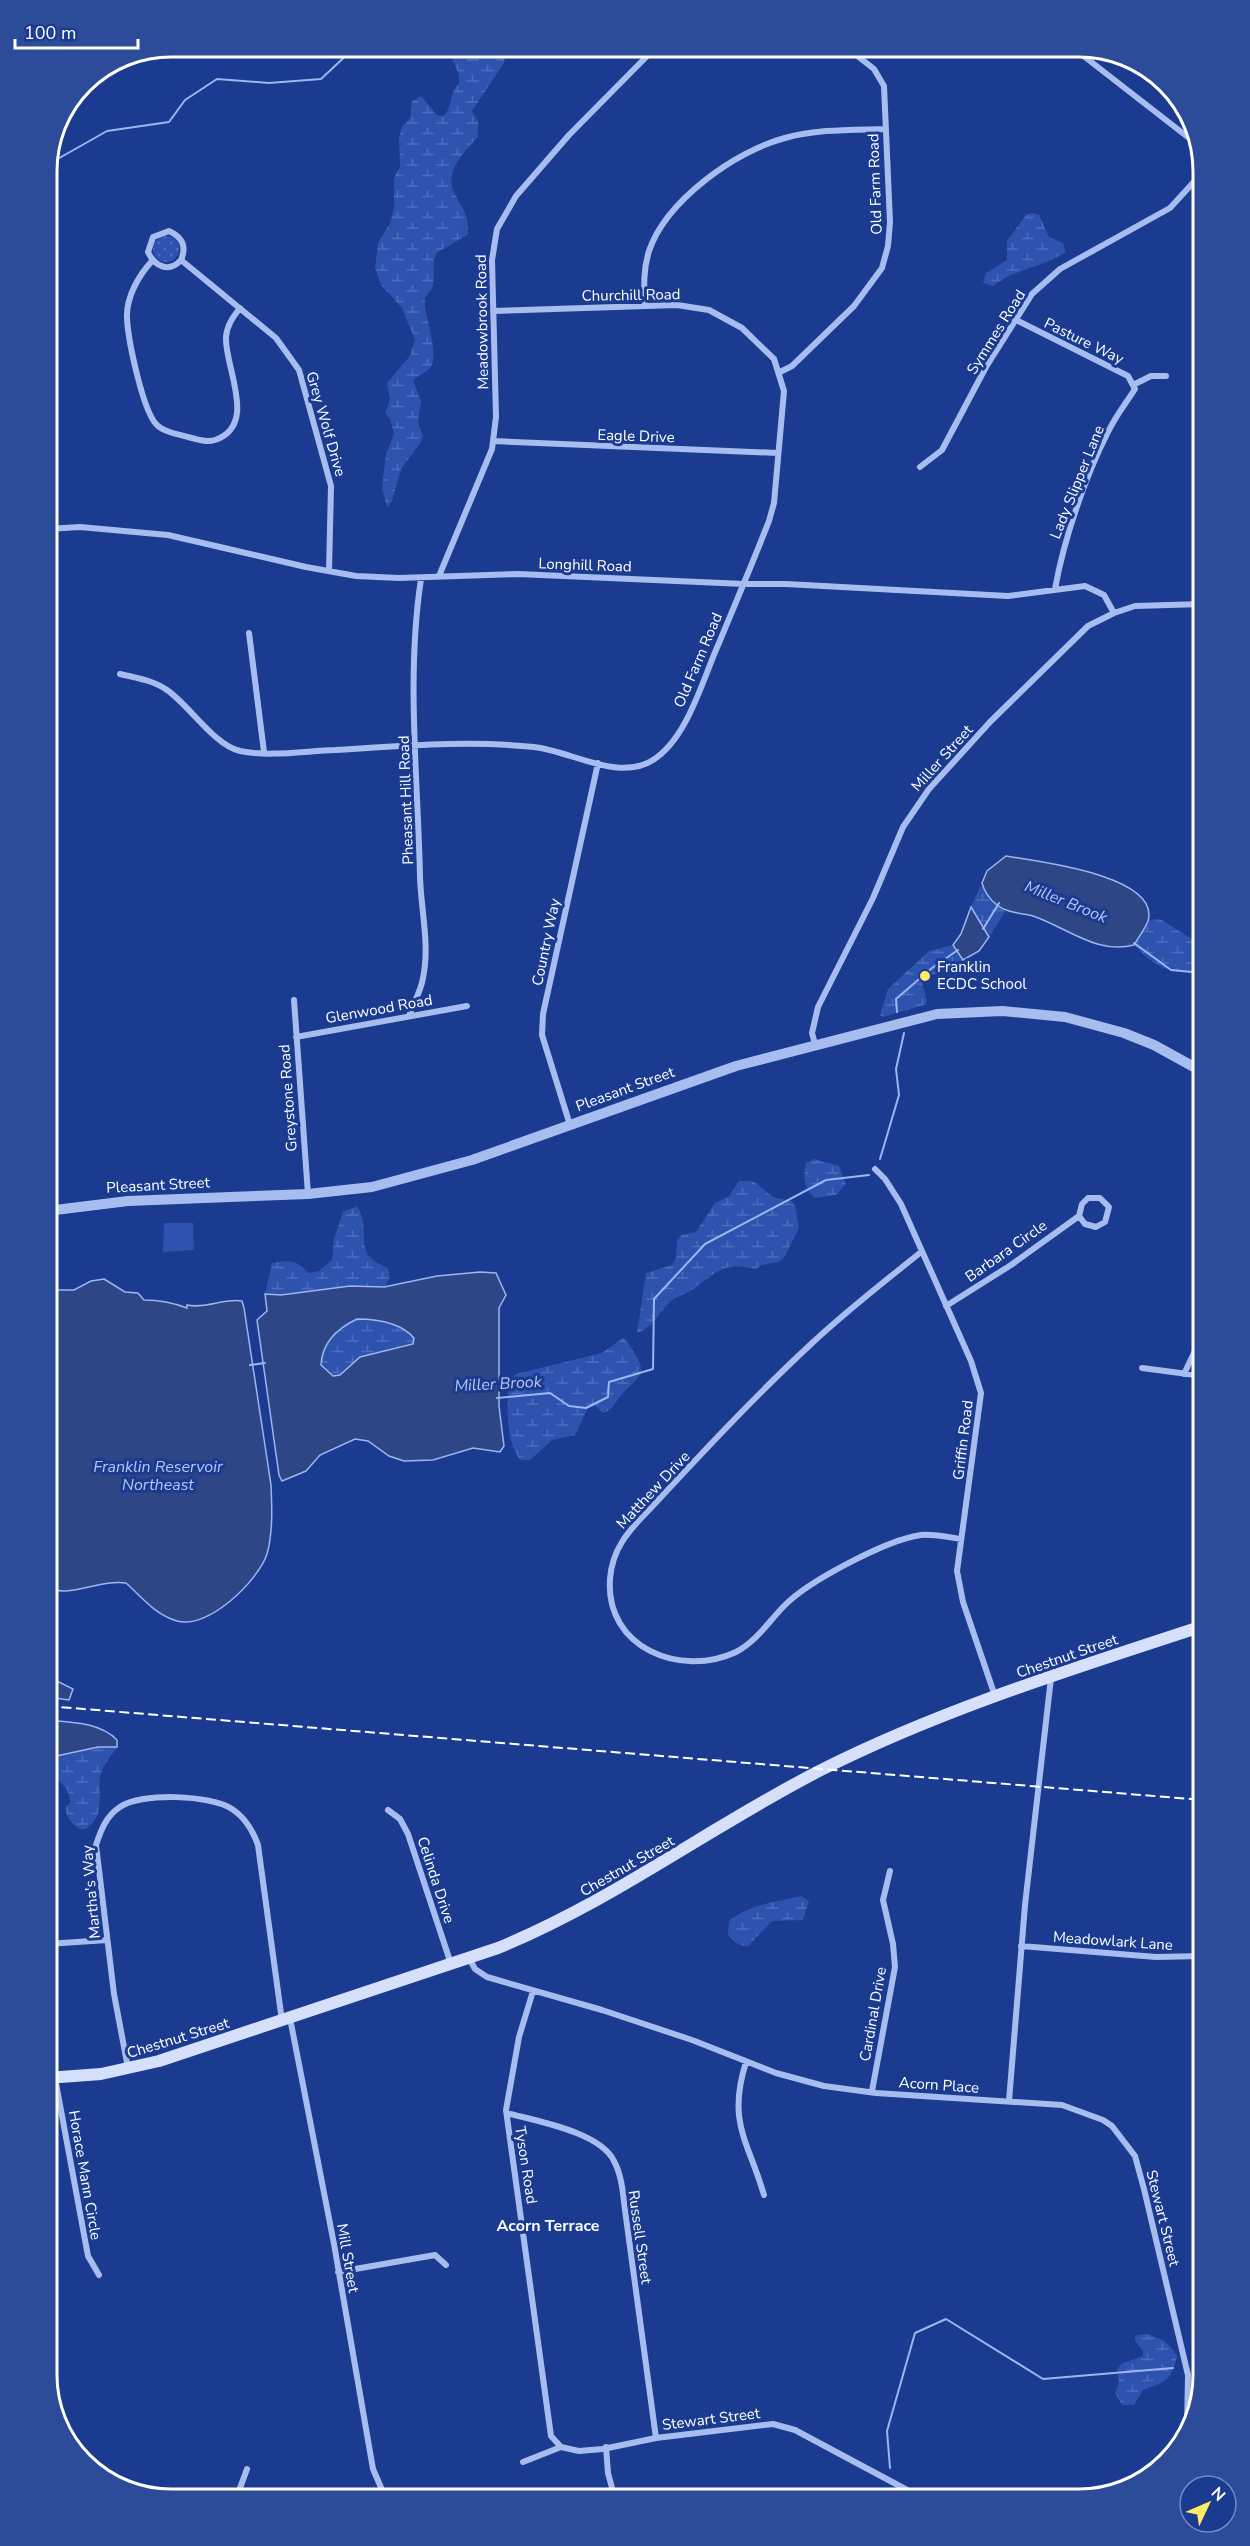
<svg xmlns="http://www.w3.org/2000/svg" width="1250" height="2546" font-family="'Nunito Sans',sans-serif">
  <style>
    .grass { fill: url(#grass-dots) }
    .wetland { fill: url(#wetland-marsh) }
    .green { fill: #2d53ae }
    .water { fill: #2e4686; stroke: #9bb6f1; stroke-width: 1.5; fill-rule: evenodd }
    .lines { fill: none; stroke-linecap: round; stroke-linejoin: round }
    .stream { stroke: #9bb6f1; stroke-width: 2 }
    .minor { stroke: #a8bdef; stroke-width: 6 }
    .tertiary { stroke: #a8bdef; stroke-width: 10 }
    .secondary { stroke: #d6e0fa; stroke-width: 12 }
    .rail { stroke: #fff; stroke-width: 2; stroke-dasharray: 10 4.5; stroke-linecap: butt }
    .poi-dot { fill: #ffeb66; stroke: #1a3b90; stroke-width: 2 }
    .labels { text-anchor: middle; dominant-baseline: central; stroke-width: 6; stroke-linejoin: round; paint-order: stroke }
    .street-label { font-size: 15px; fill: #fff; stroke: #1a3b90 }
    .poi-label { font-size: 15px; fill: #fff; stroke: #1a3b90; text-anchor: start }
    .water-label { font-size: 16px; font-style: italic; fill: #b4c8f6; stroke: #1a3b90 }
    .neighbourhood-label { font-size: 16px; font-weight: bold; fill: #fff; stroke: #1a3b90 }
    .rim { fill: none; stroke: #fff; stroke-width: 3 }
  </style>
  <defs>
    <pattern id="grass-dots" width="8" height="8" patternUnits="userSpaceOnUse" patternTransform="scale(1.5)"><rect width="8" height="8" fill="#2d53ae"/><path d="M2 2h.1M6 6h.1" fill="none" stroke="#4c6dba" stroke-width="1.8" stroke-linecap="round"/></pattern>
    <pattern id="wetland-marsh" width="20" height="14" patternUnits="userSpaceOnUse" patternTransform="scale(1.5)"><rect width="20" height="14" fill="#2d53ae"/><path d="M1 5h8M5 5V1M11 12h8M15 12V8" fill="none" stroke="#4c6dba"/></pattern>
  </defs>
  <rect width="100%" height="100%" fill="#1a3b90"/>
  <path class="grass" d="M153 249a13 13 0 1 1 26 0a13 13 0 1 1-26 0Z"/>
  <path class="wetland" d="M428 47H506L504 63 472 111 478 121V137C464 152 443 172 455 194 464 213 468 211 468 234 462 239 440 250 437 253 430 263 436 274 433 285 432 292 425 294 425 301 423 316 443 359 428 370 424 373 418 376 413 380L421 401 418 423 423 436 421 442 401 469 392 501 387 507 382 488 386 454 394 434 390 419 385 413 390 400 387 383 410 356 415 340 402 308 381 285 375 268 378 243 390 223 394 208V178L400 167 399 137 402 127 410 118 412 101 421 96 437 115 443 116C453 109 449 92 459 84V75L452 58Z
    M1032 213 1039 215 1049 237 1063 243 1066 252C1041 268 1017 268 993 286L983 283 986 273 1007 260V241L1026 215Z
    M981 885 998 906 1006 910 989 937 971 907Z
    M1160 919 1203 946V974C1168 971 1159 971 1134 945L1148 920Z
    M953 945 963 960C955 969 943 975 931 974L922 982 927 1002 924 1005 883 1017 880 1015 888 989 929 951Z
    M814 1159 839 1166 846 1184 836 1195 815 1198C803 1187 803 1178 806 1163Z
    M739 1181H753L773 1197 791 1201 795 1205 799 1228 785 1256 779 1262 762 1265 755 1269C723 1261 716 1273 692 1290 685 1295 676 1296 671 1301 658 1312 655 1327 637 1333L646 1273 672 1265 676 1258 677 1240 682 1235 696 1232 715 1203 729 1196Z
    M357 1206C374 1235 349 1252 388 1268L390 1278 385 1287 350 1286 281 1295 265 1294 272 1263C290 1260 296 1259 308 1273L319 1271 332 1260 334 1239 343 1212Z
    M357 1319C377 1319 400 1322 414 1338L413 1345 360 1357 340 1375 333 1376 321 1365C322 1343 338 1328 357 1319Z
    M623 1338C629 1342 631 1348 635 1354 649 1376 636 1378 623 1393 615 1401 614 1410 603 1413L596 1406 588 1408 575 1435 552 1440 530 1460H520C505 1439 507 1404 509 1380L516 1374 602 1353Z
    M98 1747H117C112 1755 102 1766 100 1776 98 1795 106 1820 83 1830 74 1828 66 1817 65 1807L70 1803C71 1789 59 1778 47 1777V1758Z
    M801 1896 809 1901 803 1920 772 1921 747 1947 736 1943 728 1935 729 1921C749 1904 776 1902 801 1896Z
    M1146 2334C1161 2338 1169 2342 1177 2356 1171 2381 1166 2382 1143 2390L1134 2405H1122L1115 2393 1119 2383 1117 2370 1121 2364 1143 2356V2351L1135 2341V2336Z"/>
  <path class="green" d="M164 1223H193L194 1250 163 1252Z"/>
  <path class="water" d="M1006 856C1035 861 1161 875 1148 921 1145 929 1138 938 1134 945 1097 955 1066 927 1033 916 1021 913 1007 913 997 905 990 900 984 891 982 883L987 871Z
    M971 907 989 937 979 951 963 960 953 945 961 934Z
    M480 1272 496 1273 506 1295 499 1308V1406L504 1446 500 1452 473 1448 433 1460 404 1461 389 1456 368 1441 355 1439 320 1455 306 1471 282 1481 279 1475 257 1320 267 1311 265 1294 281 1295 350 1286 384 1287 437 1276ZM357 1319C377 1319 400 1322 414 1338L413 1344 360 1357 340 1375 333 1376 321 1365C322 1343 338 1328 357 1319Z
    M104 1279 125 1292 138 1293 144 1300C158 1300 174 1303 187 1308V1305C207 1309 222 1298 242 1301L244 1308 271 1485C272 1507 273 1533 267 1554 258 1581 208 1630 177 1621 154 1614 143 1598 126 1583 99 1579 72 1598 47 1588V1290H74L91 1281Z
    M47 1676 73 1689 69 1700 47 1697Z
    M47 1720C70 1722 100 1722 117 1740V1747H98L47 1758Z"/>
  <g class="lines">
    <path class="stream" d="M47 165 107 131 169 122 185 100 217 79 269 83 321 79 352 50 362 47
      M983 929 999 903
      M1134 943 1171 970 1203 973
      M897 1012 896 999 932 968 958 950
      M880 1159 899 1095 896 1069 904 1033
      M250 1365 265 1363
      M497 1398 550 1393 569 1406 586 1408 608 1397 609 1382 653 1369 654 1299 705 1244 826 1180 869 1175
      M1198 2360 1203 2359
      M890 2468 887 2431 915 2333 946 2319 1043 2379 1173 2368
      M880 2499 884 2494"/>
    <path class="minor" d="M1072 47 1198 145
      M181 260C169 273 155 267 148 252L153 237 169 231C182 237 187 246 181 260L276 338 299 370 331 486 329 571
      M152 261C139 275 126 297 127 318 128 339 143 414 158 426 166 433 178 434 188 437 196 439 206 443 215 440 259 425 224 366 226 337 227 325 233 317 240 308
      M645 306C644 287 643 270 649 251 666 201 735 151 785 138 817 129 852 130 885 129
      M1016 320 1128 376 1135 389C1126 403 1115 417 1108 432 1085 477 1064 539 1055 589
      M780 372 792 366 854 306 882 268 888 246 890 222 884 86 874 69 846 47
      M1135 384 1151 376H1166
      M493 441 778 453
      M920 467 942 450 986 367 1032 294 1060 269 1170 208 1203 172
      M47 529 80 527 168 535 306 567 356 576 399 578 518 574 744 584H786L1008 596 1085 586 1104 595 1114 613
      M439 576 492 449 496 417 492 260 497 229 516 196 569 135 656 47
      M249 633 264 752
      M120 674C136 678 153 680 167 690 189 705 214 745 240 751 269 757 305 751 335 750 401 746 469 740 534 747 571 751 619 782 653 760 688 738 703 678 719 643 736 602 753 562 769 521L774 503 784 391 774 359 742 328 709 310 677 305 493 311
      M294 1000 308 1194
      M409 1016C413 1004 421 991 423 978 430 944 421 911 420 877 418 779 406 677 421 579
      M296 1037 467 1006
      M815 1044 812 1033 818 1007 873 898 903 827 929 789 990 722 1088 626 1114 613 1135 606 1203 604
      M570 1125 542 1035 543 1014 598 763
      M875 1169 885 1179 901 1204 971 1361 981 1393 957 1571 963 1602 995 1696
      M921 1252C884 1282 845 1312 810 1345 754 1397 701 1454 649 1510 629 1530 612 1549 610 1579 605 1648 681 1678 736 1652 757 1641 769 1621 785 1605 809 1581 886 1540 921 1535 934 1534 948 1537 961 1539
      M946 1306 1011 1265 1079 1216 1082 1204 1088 1198H1100L1109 1207 1105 1222 1096 1227 1085 1224 1079 1216
      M1142 1368 1203 1376
      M1184 1374 1203 1334
      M388 1810 400 1819 408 1834 451 1964
      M47 1944 107 1940
      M1021 1946 1156 1957 1203 1956
      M469 1958 475 1969 487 1977 602 2010 692 2040 776 2073 824 2086 876 2093 1062 2105 1103 2120 1112 2126 1135 2156 1144 2189 1188 2375 1187 2429
      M533 1991 519 2037 506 2110 551 2436 561 2447
      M290 2018 334 2244 373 2469 386 2499
      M746 2062C727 2123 748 2140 764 2195
      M128 2068 114 1994 96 1845C101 1830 106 1816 120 1807 141 1792 211 1795 232 1809 246 1818 253 1831 258 1845L282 2021
      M55 2078 88 2256 99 2275
      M872 2091 895 1967 893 1944 883 1900 890 1871
      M1009 2101 1025 1905 1051 1678
      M507 2113C536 2121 600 2132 614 2161 622 2176 623 2194 625 2210L656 2438
      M338 2272 435 2255 446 2265
      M606 2447 608 2473 615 2499
      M523 2462 561 2447 579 2451 603 2449 656 2438 773 2424 795 2430 924 2499
      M236 2499 247 2469"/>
    <path class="tertiary" d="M47 1211 128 1201 308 1194 372 1187 472 1160 736 1066 937 1014 1002 1011 1065 1017 1124 1033 1154 1045 1203 1072"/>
    <path class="secondary" d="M47 2078 101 2074 159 2061 498 1948C613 1901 711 1826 821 1770 942 1709 1075 1668 1203 1626"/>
    <path class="rail" d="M47 1706 1203 1800"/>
  </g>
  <circle class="poi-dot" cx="925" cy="976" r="6"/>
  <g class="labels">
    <g class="street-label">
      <text transform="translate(875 184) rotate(-92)">Old Farm Road</text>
      <text transform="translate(631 295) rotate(-1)">Churchill Road</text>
      <text transform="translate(482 322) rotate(-91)">Meadowbrook Road</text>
      <text transform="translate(996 332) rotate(-58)">Symmes Road</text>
      <text transform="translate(1084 341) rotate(26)">Pasture Way</text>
      <text transform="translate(326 424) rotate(74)">Grey Wolf Drive</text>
      <text transform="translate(636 436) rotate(2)">Eagle Drive</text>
      <text transform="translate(1077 482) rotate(-68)">Lady Slipper Lane</text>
      <text transform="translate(585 565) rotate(2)">Longhill Road</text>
      <text transform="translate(698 660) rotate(-67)">Old Farm Road</text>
      <text transform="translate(942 758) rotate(-48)">Miller Street</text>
      <text transform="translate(406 800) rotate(-92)">Pheasant Hill Road</text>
      <text transform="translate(546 942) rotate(-78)">Country Way</text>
      <text transform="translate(379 1009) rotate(-10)">Glenwood Road</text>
      <text transform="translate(625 1089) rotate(-20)">Pleasant Street</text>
      <text transform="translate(288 1098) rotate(-94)">Greystone Road</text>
      <text transform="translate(158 1185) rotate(-3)">Pleasant Street</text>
      <text transform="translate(1006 1251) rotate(-35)">Barbara Circle</text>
      <text transform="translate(963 1440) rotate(-83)">Griffin Road</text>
      <text transform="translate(653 1490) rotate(-47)">Matthew Drive</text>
      <text transform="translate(1067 1656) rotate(-19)">Chestnut Street</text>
      <text transform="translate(627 1866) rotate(-30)">Chestnut Street</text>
      <text transform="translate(436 1880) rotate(72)">Celinda Drive</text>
      <text transform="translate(91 1892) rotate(-95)">Martha's Way</text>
      <text transform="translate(1113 1941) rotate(4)">Meadowlark Lane</text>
      <text transform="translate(873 2014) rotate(-80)">Cardinal Drive</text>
      <text transform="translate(178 2038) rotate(-17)">Chestnut Street</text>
      <text transform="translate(939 2085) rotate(4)">Acorn Place</text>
      <text transform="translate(526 2165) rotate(81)">Tyson Road</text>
      <text transform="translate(85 2175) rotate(80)">Horace Mann Circle</text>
      <text transform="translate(1163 2218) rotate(76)">Stewart Street</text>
      <text transform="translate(640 2237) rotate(82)">Russell Street</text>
      <text transform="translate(348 2258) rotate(80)">Mill Street</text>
      <text transform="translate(711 2419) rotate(-7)">Stewart Street</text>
    </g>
    <g class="poi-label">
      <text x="937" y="967">Franklin<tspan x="937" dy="17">ECDC School</tspan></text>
    </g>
    <g class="water-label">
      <text transform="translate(1066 902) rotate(22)">Miller Brook</text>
      <text transform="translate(498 1384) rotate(-3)">Miller Brook</text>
      <text x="158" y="1467">Franklin Reservoir<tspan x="158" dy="18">Northeast</tspan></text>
    </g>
    <g class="neighbourhood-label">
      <text x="548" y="2226">Acorn Terrace</text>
    </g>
  </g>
  <path d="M0 0H1250V2546H0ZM171 57H1079A114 114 0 0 1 1193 171V2375A114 114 0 0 1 1079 2489H171A114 114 0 0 1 57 2375V171A114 114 0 0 1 171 57Z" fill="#2c4b99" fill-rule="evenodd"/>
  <path class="rim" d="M171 57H1079A114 114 0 0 1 1193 171V2375A114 114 0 0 1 1079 2489H171A114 114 0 0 1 57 2375V171A114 114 0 0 1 171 57Z"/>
  <g transform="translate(1208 2504) rotate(46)"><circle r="28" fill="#1a3b90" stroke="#7689bc" stroke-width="1.5"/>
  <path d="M0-4.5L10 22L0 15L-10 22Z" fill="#ffeb66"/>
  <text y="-9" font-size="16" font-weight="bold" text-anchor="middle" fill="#ffffff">N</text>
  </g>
  <path d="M15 39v9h123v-9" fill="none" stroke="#ffffff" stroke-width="3"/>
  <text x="24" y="39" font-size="18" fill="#ffffff" stroke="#1a3b90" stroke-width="4.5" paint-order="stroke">100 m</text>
</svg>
